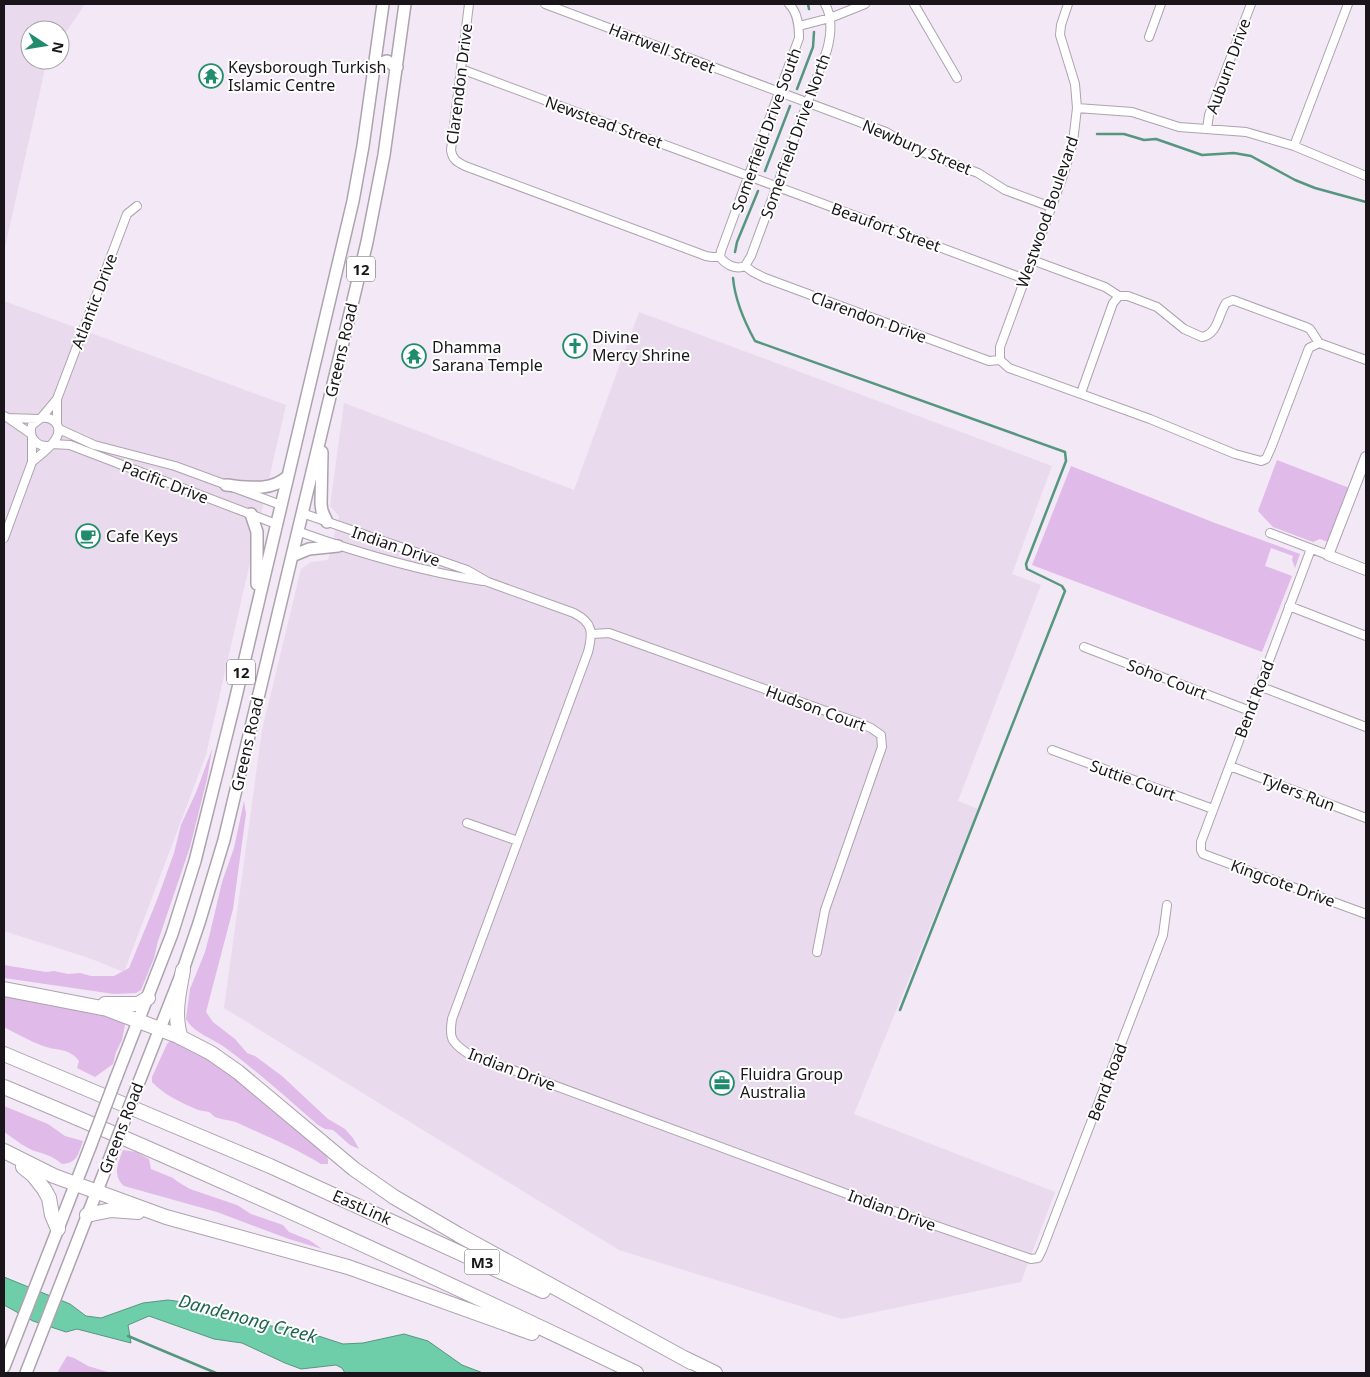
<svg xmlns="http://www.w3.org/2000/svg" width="1370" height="1377" font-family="'Noto Sans',sans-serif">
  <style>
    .built { fill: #eadaed }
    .green { fill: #e0bae8 }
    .water { fill: #6fceaa; stroke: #55967f }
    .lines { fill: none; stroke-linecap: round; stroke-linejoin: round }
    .stream { stroke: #55967f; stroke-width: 2.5 }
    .minor-casing { stroke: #ada3af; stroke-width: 10 }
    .secondary-casing { stroke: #ada3af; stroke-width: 12 }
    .primary-casing { stroke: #ada3af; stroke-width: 14 }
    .motorway-casing { stroke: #ada3af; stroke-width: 16 }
    .minor { stroke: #fff; stroke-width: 8 }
    .secondary { stroke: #fff; stroke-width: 10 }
    .primary { stroke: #fff; stroke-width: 11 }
    .motorway { stroke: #fff; stroke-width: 14 }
    .primary-bridge-casing { stroke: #ada3af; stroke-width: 14; stroke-linecap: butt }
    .primary-bridge { stroke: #fff; stroke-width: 11 }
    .labels { text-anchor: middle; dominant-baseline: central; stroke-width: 4; stroke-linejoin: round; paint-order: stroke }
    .shield { fill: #fff; stroke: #5e5b5f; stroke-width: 1 }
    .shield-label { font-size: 15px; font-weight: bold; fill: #19151a }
    .street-label { font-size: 16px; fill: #19151a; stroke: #fff }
    .poi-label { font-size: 16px; fill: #19151a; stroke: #fff; text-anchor: start }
    .water-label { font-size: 18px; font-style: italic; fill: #1d664e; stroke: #fff }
  </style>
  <rect width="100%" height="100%" fill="#f3e8f5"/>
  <path class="built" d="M4 4H85L60 41V30H30V60H47L4 252Z
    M4 301 286 405 206 755 124 972 89 958 4 931Z
    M639 312 1052 466 1012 574 1041 585 958 801 978 809 854 1114 1055 1192 1021 1282 842 1319 619 1250 224 1008 262 730 301 569 311 562 328 560 339 516 330 506 344 403 574 490Z"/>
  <path class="green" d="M1277 460 1352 489 1331 543 1320 539 1313 542 1273 527 1258 511Z
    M1071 466 1215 523 1300 554 1295 568 1292 560 1293 556 1271 548 1265 566 1292 576 1262 652 1032 565Z
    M212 749 207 779 190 847 158 941 154 958 141 990 136 993 114 994 4 978V965L46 972 54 971 68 974 80 973 91 976H114L129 968 157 900 174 853 181 825 197 790Z
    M244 801 246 814 233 909 206 1012 213 1022 235 1039 247 1053 255 1056 282 1076 328 1119 345 1129 353 1138 359 1149 350 1145 333 1130 325 1129 318 1125C287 1098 256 1070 223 1046 211 1038 193 1032 186 1019L190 989 205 952 210 933 222 882 234 848Z
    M4 994 64 1005 123 1020 125 1025 122 1040 116 1052 113 1064 95 1077 77 1068 79 1061C70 1048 57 1051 43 1046 30 1041 17 1034 4 1027Z
    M177 1040 202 1050 325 1153 328 1159V1164H321C295 1148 266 1136 238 1123 231 1120 222 1120 215 1117 213 1116 211 1113 209 1112 206 1111 201 1111 198 1110 180 1102 166 1096 152 1082V1077L167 1044 170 1041Z
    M4 1106 48 1124 65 1136 83 1141C78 1155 77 1163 62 1164 53 1156 44 1154 32 1150 23 1146 13 1138 4 1132Z
    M123 1150 136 1152 149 1159 151 1169 173 1178 178 1182 190 1189 237 1205 251 1214 283 1225 289 1232 309 1240 322 1249 289 1239 217 1212 124 1186C112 1175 118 1163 123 1150Z
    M67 1356 74 1358 88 1366 111 1373H57Z"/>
  <path class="water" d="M4 1277 70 1304 86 1316 101 1318 143 1303 168 1300 205 1305 254 1324 297 1329 343 1344 363 1343 404 1334 428 1341 462 1365 483 1373H345L342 1368 336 1365 301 1369 285 1363 242 1343 214 1339 149 1316 128 1325 131 1343 77 1329 66 1332 33 1321 4 1305Z"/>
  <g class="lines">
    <path class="stream" d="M808 4 809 9
      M797 89 813 47 814 32
      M1097 134H1124L1144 140 1156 139 1202 155 1234 153 1251 156 1295 180 1315 188 1366 202
      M765 171 790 106
      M735 252 737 242 758 191
      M733 278C735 300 744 321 755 341L1065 452 1066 461 1026 564 1027 569 1062 586 1065 591 900 1010
      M128 1336 216 1373"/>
    <g class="minor-casing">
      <path id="minor" d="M469 4 451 150C452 159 457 162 465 166L706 256 712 257H720
        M545 4 886 132 914 149 978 173 1005 190 1051 207
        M914 4 957 78
        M799 26 830 18 865 4
        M1149 37 1161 4
        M461 69 1025 279
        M1077 108 1132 112 1179 127 1246 132 1294 146 1366 176
        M1207 129 1209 115 1251 4
        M1294 146 1348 4
        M720 257 721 251 799 38C799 26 798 13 789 4
        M720 257C726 265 736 270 745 266
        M1032 260 1105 287 1119 296
        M745 266 751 256 827 50C831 35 833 18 825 4
        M745 266 753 272 765 278 989 361 1000 360
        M1000 360 1009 368 1150 419 1235 454 1261 461 1266 459 1271 448 1309 348 1319 343 1366 360
        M1000 360V347L1064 173 1073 142 1077 108 1075 84 1060 35 1061 25 1068 4
        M1081 393 1113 303 1119 296H1128L1157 307 1184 329 1202 337C1218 334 1218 315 1226 303L1233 300 1306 327 1310 329 1319 343
        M57 399V424
        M4 416 8 418 38 419
        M8 418 31 434
        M41 418 57 399 127 214 137 206
        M59 429 94 445 175 466 281 505
        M52 444 70 445 276 524
        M32 462C42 453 68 436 55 422 51 418 46 417 41 418L32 425C28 437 36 447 49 446
        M302 513 467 570 488 582 574 613C593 623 593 632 588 652L452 1019C449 1038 451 1042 467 1053L885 1208 1031 1259 1038 1258 1042 1250 1163 935 1167 905
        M297 531C358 553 419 571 483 581
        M1270 533 1328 555
        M4 538 32 462V439
        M1311 549 1201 842V850L1203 854 1366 914
        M1289 606 1366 636
        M592 634 609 633 859 723 871 728 881 735 882 747 877 761 825 910 817 952
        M1084 647 1250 711
        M1259 686 1366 727
        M1052 750 1213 809
        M1230 766 1366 818
        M467 823 518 841"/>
    </g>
    <g class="secondary-casing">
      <path id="secondary" d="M1366 457 1328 555 1366 570"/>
    </g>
    <g class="primary-casing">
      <path id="primary" d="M375 65 387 61 397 67
        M322 452 321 504 322 511 327 522
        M226 485C247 487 270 492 287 477
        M251 514 257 532V584
        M292 556 309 549 338 546
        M116 1078 172 934 195 861 234 705 353 201 363 146 383 4
        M137 1087 183 970 199 923 224 840 367 242 384 155 405 4
        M4 1367 90 1147
        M26 1373 111 1155"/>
    </g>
    <g class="motorway-casing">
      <path id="motorway" d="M4 989 107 1009 178 1036 211 1053 238 1072 354 1169 394 1197 459 1235 691 1362
        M105 1004H138L148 998
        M181 1038C173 1016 179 992 183 970
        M4 1054 270 1166 543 1291
        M4 1087C217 1176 428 1273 636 1373
        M4 1151 54 1176 166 1217 348 1267 532 1333
        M23 1167 33 1175 44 1189 49 1198 52 1215 58 1229
        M87 1215 111 1210 138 1212
        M684 1358 715 1373"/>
    </g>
    <use href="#minor" class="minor"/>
    <use href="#secondary" class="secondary"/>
    <use href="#primary" class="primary"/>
    <use href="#motorway" class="motorway"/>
    <g class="primary-bridge-casing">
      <path id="primary-bridge" d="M90 1147 116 1078
        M111 1155 137 1087"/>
    </g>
    <use href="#primary-bridge" class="primary-bridge"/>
  </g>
  <defs>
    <g id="temple-ring" transform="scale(1.25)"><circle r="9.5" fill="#fff" stroke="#208c6b" stroke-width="1.5"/><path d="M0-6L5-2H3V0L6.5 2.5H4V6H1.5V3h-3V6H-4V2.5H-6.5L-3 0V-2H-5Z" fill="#208c6b"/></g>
    <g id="church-ring" transform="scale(1.25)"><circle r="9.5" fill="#fff" stroke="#208c6b" stroke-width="1.5"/><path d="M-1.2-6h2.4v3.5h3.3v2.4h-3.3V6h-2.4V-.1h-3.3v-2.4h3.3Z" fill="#208c6b"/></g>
    <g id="cafe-ring" transform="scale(1.25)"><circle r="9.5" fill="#fff" stroke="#208c6b" stroke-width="1.5"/><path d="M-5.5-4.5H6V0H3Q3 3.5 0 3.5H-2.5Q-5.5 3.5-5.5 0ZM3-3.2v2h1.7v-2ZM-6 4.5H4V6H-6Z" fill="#208c6b"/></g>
    <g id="office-ring" transform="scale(1.25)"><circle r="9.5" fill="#fff" stroke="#208c6b" stroke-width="1.5"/><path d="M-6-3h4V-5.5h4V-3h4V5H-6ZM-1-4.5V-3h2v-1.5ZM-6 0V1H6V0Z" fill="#208c6b"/></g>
  </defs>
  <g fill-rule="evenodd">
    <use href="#temple-ring" x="211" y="76"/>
    <use href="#church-ring" x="575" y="346"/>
    <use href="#temple-ring" x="414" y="356"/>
    <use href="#cafe-ring" x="88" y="536"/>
    <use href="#office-ring" x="722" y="1083"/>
  </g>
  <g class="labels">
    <g class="shield">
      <rect x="347" y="256.5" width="28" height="25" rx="4"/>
      <rect x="227" y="659.5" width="28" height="25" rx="4"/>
      <rect x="464.5" y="1249.5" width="35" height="25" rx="4"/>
    </g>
    <g class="shield-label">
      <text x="361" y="269">12</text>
      <text x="241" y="672">12</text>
      <text x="482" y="1262">M3</text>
    </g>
    <g class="street-label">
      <text transform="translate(662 48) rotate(21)">Hartwell Street</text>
      <text transform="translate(1228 66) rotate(-70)">Auburn Drive</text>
      <text transform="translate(459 84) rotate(-83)">Clarendon Drive</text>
      <text transform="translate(604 122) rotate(20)">Newstead Street</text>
      <text transform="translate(766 130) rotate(-70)">Somerfield Drive South</text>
      <text transform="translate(795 136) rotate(-70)">Somerfield Drive North</text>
      <text transform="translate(917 147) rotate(23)">Newbury Street</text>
      <text transform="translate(1047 212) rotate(-71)">Westwood Boulevard</text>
      <text transform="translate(886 227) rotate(20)">Beaufort Street</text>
      <text transform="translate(94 301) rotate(-69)">Atlantic Drive</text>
      <text transform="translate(869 317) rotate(20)">Clarendon Drive</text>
      <text transform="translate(341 350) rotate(-77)">Greens Road</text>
      <text transform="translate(165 482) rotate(21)">Pacific Drive</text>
      <text transform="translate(396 546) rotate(19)">Indian Drive</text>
      <text transform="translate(1167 679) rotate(21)">Soho Court</text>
      <text transform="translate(1254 699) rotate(-69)">Bend Road</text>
      <text transform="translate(816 708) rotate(20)">Hudson Court</text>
      <text transform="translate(247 744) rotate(-77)">Greens Road</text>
      <text transform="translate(1133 780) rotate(20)">Suttie Court</text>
      <text transform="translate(1298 792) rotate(21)">Tylers Run</text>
      <text transform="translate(1283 883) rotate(20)">Kingcote Drive</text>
      <text transform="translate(512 1069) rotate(21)">Indian Drive</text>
      <text transform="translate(1107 1082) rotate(-69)">Bend Road</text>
      <text transform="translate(121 1128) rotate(-69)">Greens Road</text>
      <text transform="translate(362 1207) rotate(24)">EastLink</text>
      <text transform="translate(892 1210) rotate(20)">Indian Drive</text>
    </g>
    <g class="poi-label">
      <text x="228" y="67">Keysborough Turkish<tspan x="228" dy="18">Islamic Centre</tspan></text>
      <text x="592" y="337">Divine<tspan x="592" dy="18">Mercy Shrine</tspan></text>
      <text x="432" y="347">Dhamma<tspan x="432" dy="18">Sarana Temple</tspan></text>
      <text x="106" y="536">Cafe Keys</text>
      <text x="740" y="1074">Fluidra Group<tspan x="740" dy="18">Australia</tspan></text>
    </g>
    <g class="water-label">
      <text transform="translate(248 1318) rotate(15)">Dandenong Creek</text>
    </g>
  </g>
  <rect width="1370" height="1377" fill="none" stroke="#19151a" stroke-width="10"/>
  <g transform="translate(45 45) rotate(102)"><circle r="24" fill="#ffffff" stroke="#a3a1a3"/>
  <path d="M0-4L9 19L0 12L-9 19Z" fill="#208c6b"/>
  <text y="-8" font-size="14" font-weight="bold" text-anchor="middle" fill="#19151a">N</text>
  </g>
</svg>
